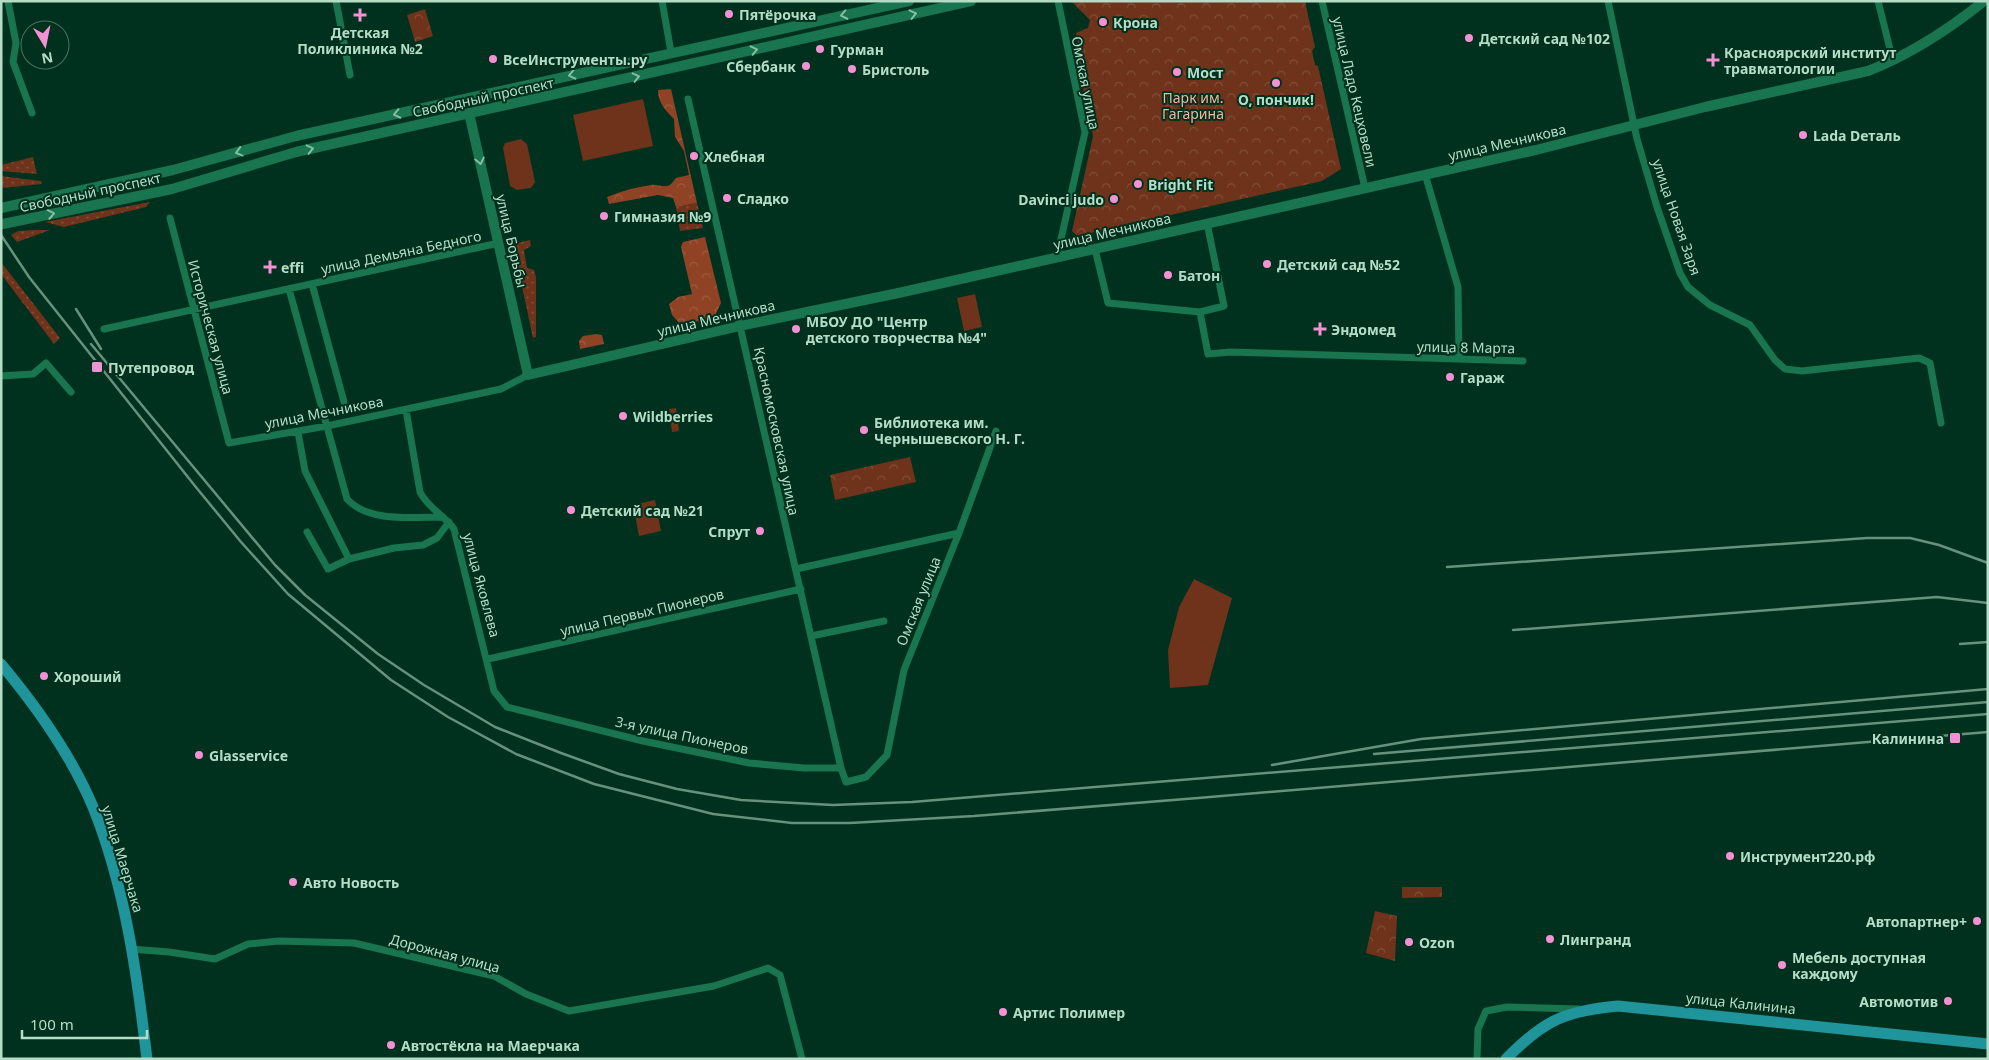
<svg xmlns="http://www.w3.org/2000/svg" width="1989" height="1060" font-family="'Noto Sans',sans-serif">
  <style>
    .grass { fill: url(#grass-dots) }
    .forest { fill: url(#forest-crowns) }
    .park { fill: url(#park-crowns) }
    .pitch { fill: #6f321a }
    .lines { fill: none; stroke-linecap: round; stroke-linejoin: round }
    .street { stroke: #187550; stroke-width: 7 }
    .secondary { stroke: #187550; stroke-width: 10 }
    .primary { stroke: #1f959b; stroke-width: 11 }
    .rail { stroke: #66927d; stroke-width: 2.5 }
    .oneway { stroke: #85bda3 }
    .poi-dot { fill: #f491d3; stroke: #00311e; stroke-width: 2 }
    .labels { text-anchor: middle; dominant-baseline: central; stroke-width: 4; stroke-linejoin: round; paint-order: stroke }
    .poi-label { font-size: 14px; font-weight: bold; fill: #b4dcc6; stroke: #00311e; text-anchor: start }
    .street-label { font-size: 14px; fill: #b4dcc6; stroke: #00311e }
    .park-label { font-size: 14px; fill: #f6b29a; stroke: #00311e }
  </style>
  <defs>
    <pattern id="grass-dots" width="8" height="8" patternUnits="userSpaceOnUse" patternTransform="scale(1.25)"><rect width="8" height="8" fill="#6f321a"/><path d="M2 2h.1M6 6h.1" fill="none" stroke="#814f3a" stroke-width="1.8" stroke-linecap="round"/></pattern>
    <pattern id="forest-crowns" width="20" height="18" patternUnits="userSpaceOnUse" patternTransform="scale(1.25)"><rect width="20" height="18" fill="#8f4224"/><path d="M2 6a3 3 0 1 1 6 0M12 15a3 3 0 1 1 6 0" fill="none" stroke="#9c5d42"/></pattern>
    <pattern id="park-crowns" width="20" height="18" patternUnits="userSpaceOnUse" patternTransform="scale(1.25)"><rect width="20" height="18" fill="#6f321a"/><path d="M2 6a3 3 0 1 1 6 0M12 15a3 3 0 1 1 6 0" fill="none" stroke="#814f3a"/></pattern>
  </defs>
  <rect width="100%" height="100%" fill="#00311e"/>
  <path class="grass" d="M33 157 37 174 1 171V165Z
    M1 176 41 181 42 184 1 188Z
    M150 202 146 207 64 227 45 222Z
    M697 203 703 228 680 231 676 207Z
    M36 230H50L17 242 11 235 18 231Z
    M530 240 531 246 524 250 527 268 534 270 536 277V337L533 338 513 244Z
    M1 262 60 338 54 344 1 274Z"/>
  <path class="forest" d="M671 89 697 203 676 207 673 198 658 195 609 204 607 197C621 191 636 187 651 185 656 184 662 187 667 186 672 185 673 181 676 178L689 175 684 151 675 137 674 119C666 111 658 103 658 90Z
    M705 237 721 303 714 318 681 325 672 315 669 304 678 297 692 294 681 247 683 242Z
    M596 334 602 335 604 344 580 349 579 341 583 336Z"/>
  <path class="park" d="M1071 1H1305L1315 47 1312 51 1315 65 1318 66 1341 169 1322 181 1077 236 1072 231 1093 136 1074 46 1078 45 1076 33 1088 28 1090 20Z
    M425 9 433 36 415 42 407 15Z
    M676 408 679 431 672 432 669 409Z
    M910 457 916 482 835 500 830 475Z
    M1402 887H1442V897L1402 898Z
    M1375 911 1397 916 1395 961 1366 953Z"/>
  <path class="pitch" d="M643 99 653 146 583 161 573 115Z
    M521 139 527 144 535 182 531 188 517 190 510 186 503 148 505 143Z
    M975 294 982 327 964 331 957 298Z
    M655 500 661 531 639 536 633 505Z
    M1194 579 1232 598 1208 685 1170 688 1168 650 1179 607Z"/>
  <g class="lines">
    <path class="street" d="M8 1 16 43 13 62 32 113
      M336 1 350 75
      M662 1 671 52
      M1322 1 1365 188
      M1608 1 1637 139 1657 207 1680 273 1688 287 1710 305 1750 325 1775 360 1785 369 1802 371 1919 358 1930 363 1941 423
      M1878 1 1893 61
      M688 99 841 768
      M1425 174 1458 287 1459 359
      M170 218 229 443 327 426 501 389 528 375
      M1095 249 1108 303 1200 312 1208 354 1230 352 1523 361
      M1057 257 1085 132 1058 1
      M312 284 344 402
      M289 289 347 499C369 523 413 517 443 517
      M1200 312 1224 306 1207 223
      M104 329 499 243
      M1 376 33 374 46 363 71 392
      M406 410 420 492C428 508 444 515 454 529L494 691 507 707 643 741 749 763 804 768H841L846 782 866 777 887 755 904 670 959 533 996 431
      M298 432 305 471 349 559 328 569 307 532
      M349 559 394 548 423 545 437 538 449 522
      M796 569 959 533
      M811 636 884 621
      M488 659 801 589
      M130 949 169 952 215 959 248 944 279 941 354 943 494 976 526 994 569 1011 714 986 768 968 780 975 802 1059
      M1477 1059 1478 1029 1486 1011 1507 1007 1578 1009"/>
    <path class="secondary" d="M469 113 528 375 740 326 903 292 1536 150 1705 107 1868 71C1911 54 1948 30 1984 1
      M1 208 173 170 296 136 909 1
      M3 224 172 189 296 152 971 1"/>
    <path class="primary" d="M1 664C37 707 71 755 93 807 125 886 137 974 147 1059
      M1506 1059C1544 1020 1565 1011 1618 1006L1988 1044"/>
    <path class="rail" d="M1 235 29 277 195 486 241 542 288 594 391 680 448 717 516 754 594 784 713 814 792 823H850L974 816 1198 798 1988 732
      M76 309 101 349
      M91 344 275 565 305 595 378 654 424 685 495 727 561 753 619 774 677 789 741 800 833 805 912 802 1988 714
      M1447 567 1867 538H1910L1939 545 1988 563
      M1513 630 1937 597 1988 603
      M1960 644 1988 642
      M1374 754 1988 702
      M1272 765 1421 739 1988 689"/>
  </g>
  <defs><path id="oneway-chevron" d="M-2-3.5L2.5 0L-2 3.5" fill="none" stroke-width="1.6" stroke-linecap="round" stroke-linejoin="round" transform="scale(1.25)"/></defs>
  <g class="oneway">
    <use href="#oneway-chevron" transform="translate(913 14) rotate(-13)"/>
    <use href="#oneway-chevron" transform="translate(844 15) rotate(168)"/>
    <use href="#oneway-chevron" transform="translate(754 50) rotate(-13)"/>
    <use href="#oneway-chevron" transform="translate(572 75) rotate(167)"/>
    <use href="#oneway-chevron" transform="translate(636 77) rotate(-13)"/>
    <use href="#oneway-chevron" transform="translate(397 114) rotate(168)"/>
    <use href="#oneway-chevron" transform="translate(310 149) rotate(-13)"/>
    <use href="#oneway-chevron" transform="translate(239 152) rotate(165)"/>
    <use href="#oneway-chevron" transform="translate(480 161) rotate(78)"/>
    <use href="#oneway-chevron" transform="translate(51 214) rotate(-11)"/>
  </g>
  <g class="poi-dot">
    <circle cx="729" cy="14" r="5"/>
    <path d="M357.5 7.5h5v5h5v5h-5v5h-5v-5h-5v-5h5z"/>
    <circle cx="1103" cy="22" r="5"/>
    <circle cx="1469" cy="38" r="5"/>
    <circle cx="820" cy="49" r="5"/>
    <circle cx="493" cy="59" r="5"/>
    <path d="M1710.5 52.5h5v5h5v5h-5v5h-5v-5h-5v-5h5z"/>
    <circle cx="806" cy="66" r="5"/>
    <circle cx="852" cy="69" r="5"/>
    <circle cx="1177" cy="72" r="5"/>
    <circle cx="1276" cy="83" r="5"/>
    <circle cx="1803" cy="135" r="5"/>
    <circle cx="694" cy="156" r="5"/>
    <circle cx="1138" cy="184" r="5"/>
    <circle cx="727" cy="198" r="5"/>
    <circle cx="1114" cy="199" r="5"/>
    <circle cx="604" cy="216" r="5"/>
    <circle cx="1267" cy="264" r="5"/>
    <path d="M267.5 259.5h5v5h5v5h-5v5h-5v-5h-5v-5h5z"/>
    <circle cx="1168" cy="275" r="5"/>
    <circle cx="796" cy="329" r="5"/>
    <path d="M1317.5 321.5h5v5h5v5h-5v5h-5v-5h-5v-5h5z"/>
    <rect x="91" y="361" width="12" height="12" rx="2.5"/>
    <circle cx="1450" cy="377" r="5"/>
    <circle cx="623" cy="416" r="5"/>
    <circle cx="864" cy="430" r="5"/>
    <circle cx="571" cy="510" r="5"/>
    <circle cx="760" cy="531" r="5"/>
    <circle cx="44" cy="676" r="5"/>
    <rect x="1949" y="732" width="12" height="12" rx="2.5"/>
    <circle cx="199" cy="755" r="5"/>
    <circle cx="1730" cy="856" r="5"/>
    <circle cx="293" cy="882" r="5"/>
    <circle cx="1977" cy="921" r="5"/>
    <circle cx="1550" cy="939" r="5"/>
    <circle cx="1409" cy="942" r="5"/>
    <circle cx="1782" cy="965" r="5"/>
    <circle cx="1948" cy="1001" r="5"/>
    <circle cx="1003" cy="1012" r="5"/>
    <circle cx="391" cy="1045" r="5"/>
  </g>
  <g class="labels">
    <g class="poi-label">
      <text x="739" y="14">Пятёрочка</text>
      <text x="1113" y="22">Крона</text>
      <text x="360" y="32" text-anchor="middle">Детская<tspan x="360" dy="16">Поликлиника №2</tspan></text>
      <text x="1479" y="38">Детский сад №102</text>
      <text x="830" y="49">Гурман</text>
      <text x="1724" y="52">Красноярский институт<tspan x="1724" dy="16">травматологии</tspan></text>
      <text x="503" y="59">ВсеИнструменты.ру</text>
      <text x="796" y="66" text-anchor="end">Сбербанк</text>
      <text x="862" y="69">Бристоль</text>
      <text x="1187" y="72">Мост</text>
      <text x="1276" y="99" text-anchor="middle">О, пончик!</text>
      <text x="1813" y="135">Lada Dеталь</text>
      <text x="704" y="156">Хлебная</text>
      <text x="1148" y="184">Bright Fit</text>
      <text x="737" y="198">Сладко</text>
      <text x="1104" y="199" text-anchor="end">Davinci judo</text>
      <text x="614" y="216">Гимназия №9</text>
      <text x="1277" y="264">Детский сад №52</text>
      <text x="281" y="267">effi</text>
      <text x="1178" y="275">Батон</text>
      <text x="806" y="321">МБОУ ДО "Центр<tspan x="806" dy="16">детского творчества №4"</tspan></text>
      <text x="1331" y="329">Эндомед</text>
      <text x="108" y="367">Путепровод</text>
      <text x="1460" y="377">Гараж</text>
      <text x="633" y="416">Wildberries</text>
      <text x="874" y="422">Библиотека им.<tspan x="874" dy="16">Чернышевского Н. Г.</tspan></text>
      <text x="581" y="510">Детский сад №21</text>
      <text x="750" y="531" text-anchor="end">Спрут</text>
      <text x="54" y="676">Хороший</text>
      <text x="1944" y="738" text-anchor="end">Калинина</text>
      <text x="209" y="755">Glasservice</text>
      <text x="1740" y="856">Инструмент220.рф</text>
      <text x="303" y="882">Авто Новость</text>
      <text x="1967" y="921" text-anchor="end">Автопартнер+</text>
      <text x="1560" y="939">Лингранд</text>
      <text x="1419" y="942">Ozon</text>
      <text x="1792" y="957">Мебель доступная<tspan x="1792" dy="16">каждому</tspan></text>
      <text x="1938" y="1001" text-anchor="end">Автомотив</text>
      <text x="1013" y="1012">Артис Полимер</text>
      <text x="401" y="1045">Автостёкла на Маерчака</text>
    </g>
    <g class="street-label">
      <text transform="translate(1086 83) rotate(79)">Омская улица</text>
      <text transform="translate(1355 92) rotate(77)">улица Ладо Кецховели</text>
      <text transform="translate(483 97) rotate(-12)">Свободный проспект</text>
      <text transform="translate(1507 142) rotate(-13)">улица Мечникова</text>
      <text transform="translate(90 192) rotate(-12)">Свободный проспект</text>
      <text transform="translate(1677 217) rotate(71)">улица Новая Заря</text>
      <text transform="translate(1112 231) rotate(-13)">улица Мечникова</text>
      <text transform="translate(512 241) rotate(77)">улица Борьбы</text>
      <text transform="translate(401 252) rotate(-12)">улица Демьяна Бедного</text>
      <text transform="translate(716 318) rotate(-13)">улица Мечникова</text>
      <text transform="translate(211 327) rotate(75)">Историческая улица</text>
      <text transform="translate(1466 347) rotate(1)">улица 8 Марта</text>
      <text transform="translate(324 412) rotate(-11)">улица Мечникова</text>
      <text transform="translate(777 431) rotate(78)">Красномосковская улица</text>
      <text transform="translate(482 585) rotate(75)">улица Яковлева</text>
      <text transform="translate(918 601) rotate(-68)">Омская улица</text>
      <text transform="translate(642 612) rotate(-13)">улица Первых Пионеров</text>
      <text transform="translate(682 735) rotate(12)">3-я улица Пионеров</text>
      <text transform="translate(123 859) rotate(73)">улица Маерчака</text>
      <text transform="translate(445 953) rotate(15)">Дорожная улица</text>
      <text transform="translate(1741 1003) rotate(6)">улица Калинина</text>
    </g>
    <g class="park-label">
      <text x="1193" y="97">Парк им.<tspan x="1193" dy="16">Гагарина</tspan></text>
    </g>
  </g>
  <rect width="1989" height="1060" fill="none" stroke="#b4dcc6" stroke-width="5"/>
  <g transform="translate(45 45) rotate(170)"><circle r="24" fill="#00311e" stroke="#487561"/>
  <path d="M0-4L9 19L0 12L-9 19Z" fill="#f491d3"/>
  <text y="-8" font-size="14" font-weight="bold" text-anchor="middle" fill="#b4dcc6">N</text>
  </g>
  <path d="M22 1030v8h125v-8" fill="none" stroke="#b4dcc6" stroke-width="2.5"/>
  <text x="30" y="1030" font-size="15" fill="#b4dcc6" stroke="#00311e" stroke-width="4" paint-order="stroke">100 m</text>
</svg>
